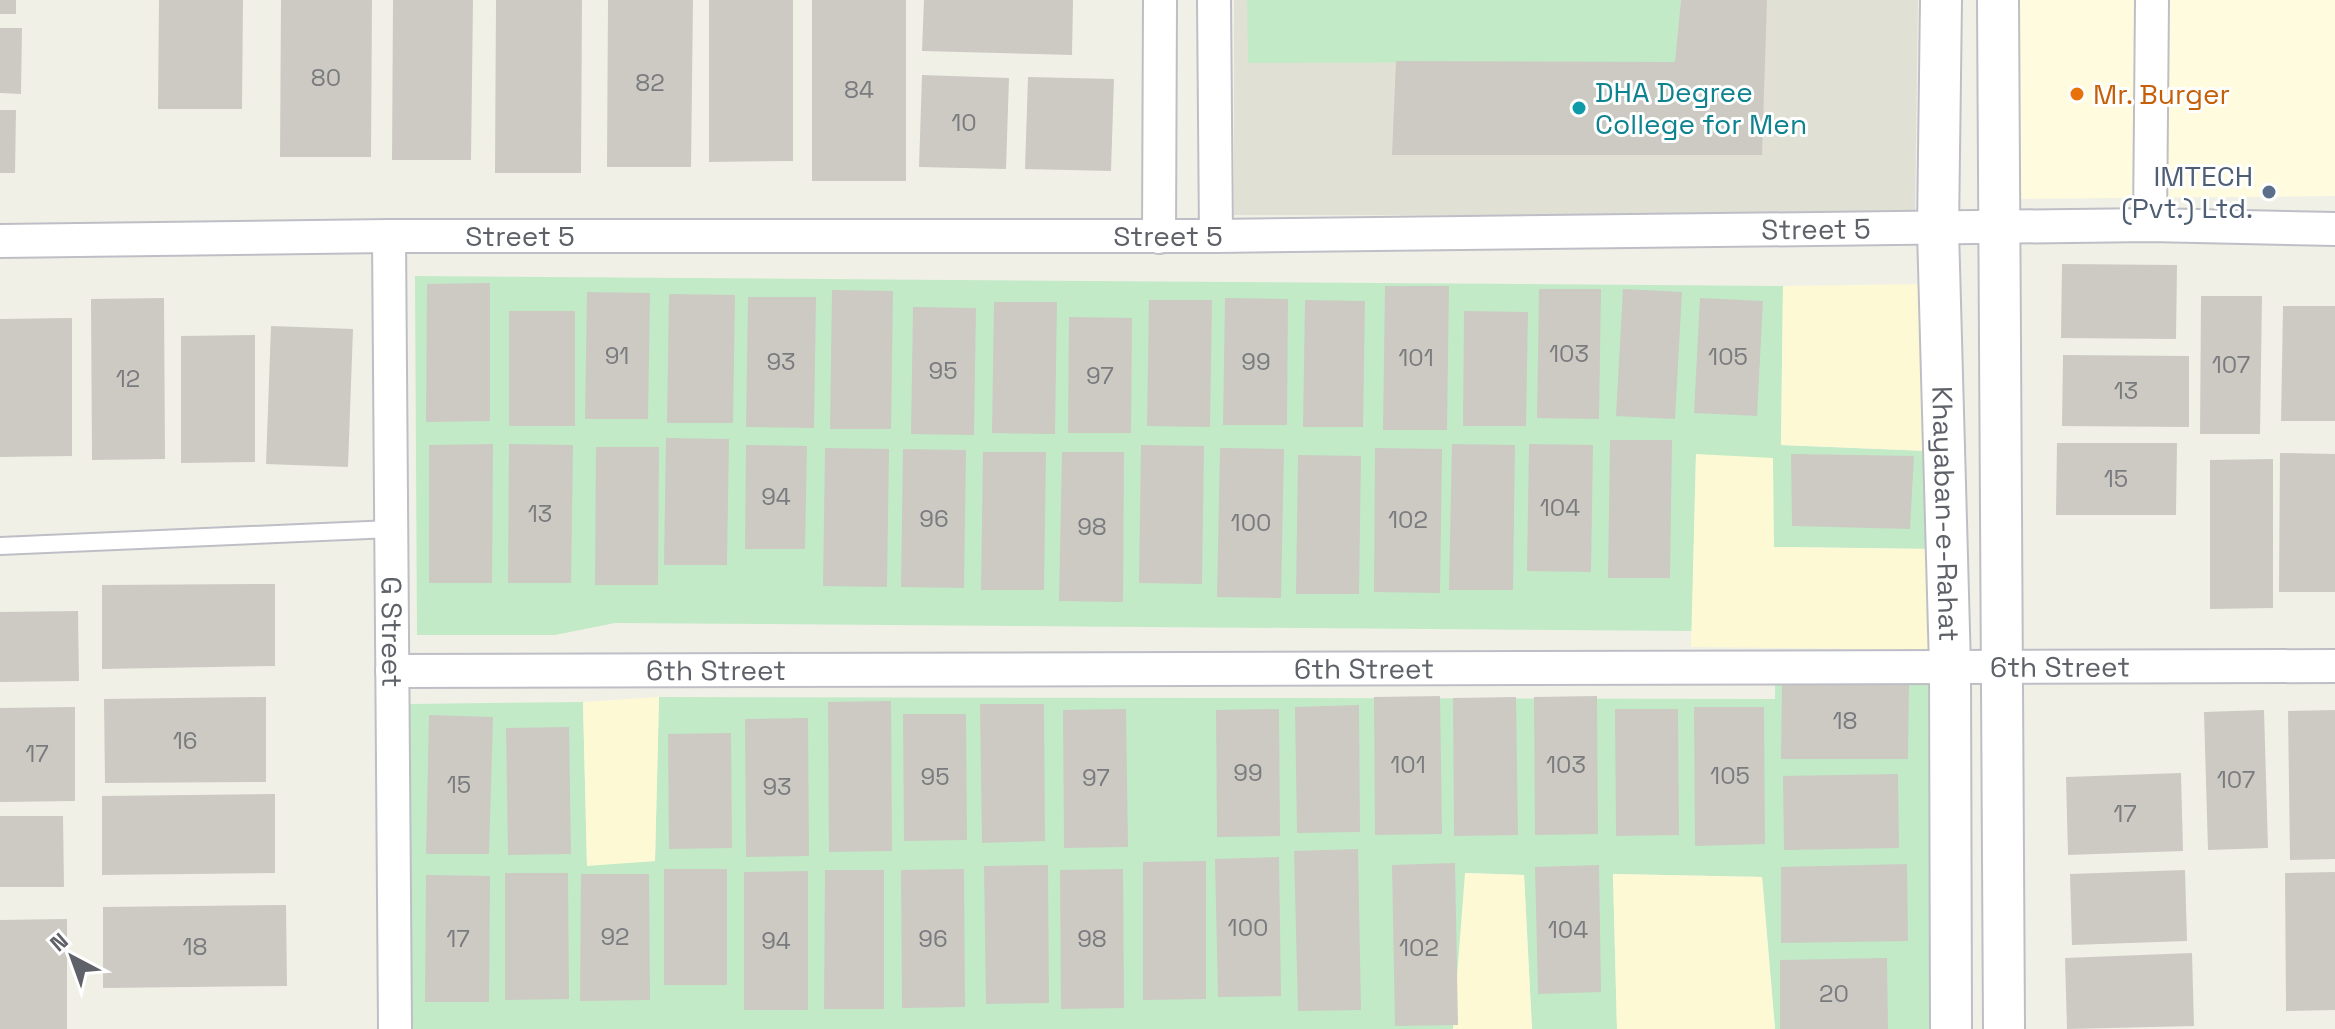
<svg xmlns="http://www.w3.org/2000/svg" width="2335" height="1029" font-family="'Space Grotesk',sans-serif">
<rect width="100%" height="100%" fill="#f1f0e7"/>
<path fill="#fffbde" d="M2012 0H2335V196L2002 199Z"/>
<path fill="#e1e0d5" d="M1234 0H1918L1915 216 1234 215Z"/>
<g fill="#c2eac7">
<path d="M1247 0H1681L1675 62 1248 63Z"/>
<path d="M415 276 1783 286 1781 445 1928 451 1934 549 1773 547 1696 454 1692 631 615 623 555 635H417Z"/>
<path d="M1775 675 1937 681 1939 1029H1775L1762 877 1613 874 1617 1029H1532L1524 875 1466 873 1453 1029H408L407 704 583 702 587 865 655 861 659 697 1775 699Z"/>
</g>
<g fill="#fdf9d5">
<path d="M1929 284 1928 451 1781 445 1783 286Z"/>
<path d="M1696 454 1773 458 1774 547 1934 549 1936 650 1691 647Z"/>
<path d="M659 697 655 861 587 866 583 702Z"/>
<path d="M1465 873 1524 875 1532 1029H1453Z"/>
<path d="M1613 874 1762 877 1775 1029H1617Z"/>
</g>
<g fill="#cccac3">
<rect x="0" y="0" width="16" height="14"/>
<path d="M159 0H243L242 109H158Z"/>
<path d="M281 0H372L371 157H280Z"/>
<path d="M393 0H473L471 160H392Z"/>
<path d="M496 0H582L581 173H495Z"/>
<path d="M608 0H693L691 167H607Z"/>
<path d="M709 0H793V161L709 162Z"/>
<rect x="812" y="0" width="94" height="181"/>
<path d="M924 0H1073L1072 55 922 51Z"/>
<path d="M1681 0H1767L1762 155H1392L1396 61 1675 62Z"/>
<path d="M0 28H22L21 94 0 93Z"/>
<path d="M922 75 1009 78 1006 169 919 167Z"/>
<path d="M1028 77 1114 79 1111 171 1025 169Z"/>
<path d="M0 110H16L15 173H0Z"/>
<path d="M2062 264 2177 265 2176 339 2061 338Z"/>
<path d="M490 283V421L426 422 427 284Z"/>
<path d="M1385 286H1449L1447 430H1383Z"/>
<path d="M1539 289H1601L1599 419 1537 418Z"/>
<path d="M1623 289 1682 292 1675 419 1616 416Z"/>
<path d="M832 290 893 291 891 429H830Z"/>
<path d="M587 292 650 293 648 419H585Z"/>
<path d="M669 294 735 295 733 423H667Z"/>
<path d="M2201 296H2262L2260 434H2200Z"/>
<path d="M748 297H816L814 428 746 427Z"/>
<path d="M164 298 165 459 92 460 91 299Z"/>
<path d="M1225 298 1288 299 1287 425H1223Z"/>
<path d="M1700 298 1763 301 1757 416 1694 413Z"/>
<path d="M1149 300H1212L1210 427 1147 426Z"/>
<path d="M1305 300 1365 301 1363 427H1303Z"/>
<path d="M994 302H1057L1055 434 992 433Z"/>
<path d="M2283 306H2335V421H2281Z"/>
<path d="M913 307 976 308 974 435 911 434Z"/>
<rect x="509" y="311" width="66" height="115"/>
<path d="M1464 311 1528 312 1526 426H1463Z"/>
<path d="M1069 317 1132 318 1131 433H1068Z"/>
<path d="M72 318V456L0 457V319Z"/>
<path d="M271 326 353 329 348 467 266 464Z"/>
<path d="M255 335V462L181 463V336Z"/>
<path d="M2063 355 2189 356V427L2062 426Z"/>
<path d="M666 438 729 439 727 565H664Z"/>
<path d="M1610 440H1672L1670 578H1608Z"/>
<path d="M2057 443H2177L2176 515H2056Z"/>
<path d="M493 444 492 583H429V445Z"/>
<path d="M509 444 573 445 571 583H508Z"/>
<path d="M1452 444 1515 445 1513 590H1449Z"/>
<path d="M1529 444 1593 445 1591 572 1527 571Z"/>
<path d="M746 445 807 446 805 549H745Z"/>
<path d="M1141 445 1204 446 1202 584 1139 583Z"/>
<path d="M596 447H659L658 585H595Z"/>
<path d="M825 448 889 449 887 587 823 586Z"/>
<path d="M1220 448 1284 449 1281 598 1217 597Z"/>
<path d="M1375 448 1442 449 1440 593 1374 592Z"/>
<path d="M903 449 966 450 964 588 901 587Z"/>
<path d="M983 452H1046L1044 590H981Z"/>
<path d="M1062 452H1124L1123 602 1059 601Z"/>
<path d="M2280 453 2335 454V592H2279Z"/>
<path d="M1791 454 1914 456 1910 529 1792 526Z"/>
<path d="M1298 455 1361 456 1359 594H1296Z"/>
<path d="M2273 459V608L2210 609V460Z"/>
<path d="M275 584V666L102 669V585Z"/>
<path d="M78 611 79 681 0 682V612Z"/>
<path d="M1782 683 1909 684 1908 759H1781Z"/>
<path d="M1440 696 1442 834 1375 835 1374 697Z"/>
<path d="M1597 696 1598 834 1535 835 1534 697Z"/>
<path d="M266 697V782L105 783 104 699Z"/>
<path d="M1516 697 1518 835 1454 836 1453 698Z"/>
<path d="M891 701 892 851 829 852 828 702Z"/>
<path d="M980 704H1044L1045 841 982 843Z"/>
<path d="M1359 705 1360 832 1297 833 1295 707Z"/>
<path d="M75 707V801L0 802V708Z"/>
<path d="M1694 707H1764L1765 844 1695 846Z"/>
<path d="M1126 709 1128 847 1064 848 1063 710Z"/>
<path d="M1279 709 1280 836 1217 837 1216 710Z"/>
<path d="M1615 709H1678L1679 835 1616 836Z"/>
<path d="M2264 710 2268 848 2208 850 2204 712Z"/>
<path d="M2335 710V859L2290 860 2288 711Z"/>
<path d="M903 714H966L967 840 904 841Z"/>
<path d="M429 715 493 717 489 854H426Z"/>
<path d="M808 718 809 856 746 857 745 719Z"/>
<path d="M569 727 571 854 508 855 506 728Z"/>
<path d="M731 733 732 848 669 849 668 734Z"/>
<path d="M2181 773 2183 851 2068 855 2066 777Z"/>
<path d="M1898 774 1899 848 1784 850 1783 776Z"/>
<path d="M275 794V873L102 875V796Z"/>
<path d="M0 816H63L64 887H0Z"/>
<path d="M1358 849 1361 1010 1298 1011 1294 851Z"/>
<path d="M1279 857 1281 996 1218 997 1215 859Z"/>
<path d="M1206 861V999L1143 1000V862Z"/>
<path d="M1455 863 1458 1025 1395 1026 1392 865Z"/>
<path d="M1907 864 1908 941 1781 943V867Z"/>
<path d="M1048 865 1049 1003 986 1004 984 866Z"/>
<path d="M1599 865 1601 992 1538 994 1535 867Z"/>
<rect x="664" y="869" width="63" height="116"/>
<path d="M964 869 965 1007 902 1008 901 870Z"/>
<path d="M1123 869 1124 1008 1061 1009 1060 870Z"/>
<path d="M825 870H884V1009H824Z"/>
<path d="M2185 870 2187 941 2072 945 2070 874Z"/>
<path d="M808 871V1010H744V872Z"/>
<path d="M2335 872V1010L2286 1011 2285 873Z"/>
<path d="M505 873H568L569 999 505 1000Z"/>
<path d="M581 874H649L650 1000 580 1001Z"/>
<path d="M426 875 490 876 489 1002H425Z"/>
<path d="M286 905 287 986 103 988V907Z"/>
<path d="M67 919V1029H0V920Z"/>
<path d="M2192 953 2194 1026 2067 1029 2065 958Z"/>
<path d="M1887 958 1888 1029H1780V960Z"/>
</g>
<g fill="none" stroke-linecap="round" stroke-linejoin="round">
<defs>
<path id="service" d="M0 546 391 529"/>
<g id="minor">
<path d="M1214 0 1216 236"/>
<path d="M2150 225 2152 0"/>
<path id="s1" d="M389 236 395 1029"/>
<path d="M1159 237 1160 0"/>
<path id="s2" d="M0 241 389 236H1216L2150 225 2335 229"/>
<path id="s3" d="M392 671 2335 666"/>
</g>
<g id="tertiary">
<path id="s4" d="M1941 0 1938 230 1950 667 1951 1029"/>
<path d="M1998 0 2004 1029"/>
</g>
</defs>
<use href="#service" stroke="#bebfc6" stroke-width="20"/>
<use href="#minor" stroke="#bebfc6" stroke-width="36"/>
<use href="#tertiary" stroke="#bebfc6" stroke-width="44"/>
<use href="#service" stroke="#fff" stroke-width="16"/>
<use href="#minor" stroke="#fff" stroke-width="32"/>
<use href="#tertiary" stroke="#fff" stroke-width="40"/>
</g>
<circle fill="#e8710a" stroke="#fff" stroke-width="3" cx="2077" cy="94" r="8"/>
<circle fill="#0f9aa8" stroke="#fff" stroke-width="3" cx="1579" cy="108" r="8"/>
<circle fill="#5c6f8a" stroke="#fff" stroke-width="3" cx="2269" cy="192" r="8"/>
<g text-anchor="middle" stroke-width="6" stroke-linejoin="round" paint-order="stroke">
<g font-size="24" fill="#7a7b7f">
<text x="326" y="86">80</text>
<text x="650" y="91">82</text>
<text x="859" y="98">84</text>
<text x="964" y="131">10</text>
<text x="1569" y="362">103</text>
<text x="617" y="364">91</text>
<text x="1728" y="365">105</text>
<text x="1416" y="366">101</text>
<text x="781" y="370">93</text>
<text x="1256" y="370">99</text>
<text x="2231" y="373">107</text>
<text x="943" y="379">95</text>
<text x="1100" y="384">97</text>
<text x="128" y="387">12</text>
<text x="2126" y="399">13</text>
<text x="2116" y="487">15</text>
<text x="776" y="505">94</text>
<text x="1560" y="516">104</text>
<text x="540" y="522">13</text>
<text x="934" y="527">96</text>
<text x="1408" y="528">102</text>
<text x="1251" y="531">100</text>
<text x="1092" y="535">98</text>
<text x="1845" y="729">18</text>
<text x="185" y="749">16</text>
<text x="37" y="762">17</text>
<text x="1408" y="773">101</text>
<text x="1566" y="773">103</text>
<text x="1248" y="781">99</text>
<text x="1730" y="784">105</text>
<text x="935" y="785">95</text>
<text x="1096" y="786">97</text>
<text x="2236" y="788">107</text>
<text x="459" y="793">15</text>
<text x="777" y="795">93</text>
<text x="2125" y="822">17</text>
<text x="1248" y="936">100</text>
<text x="1568" y="938">104</text>
<text x="615" y="945">92</text>
<text x="458" y="947">17</text>
<text x="933" y="947">96</text>
<text x="1092" y="947">98</text>
<text x="776" y="949">94</text>
<text x="195" y="955">18</text>
<text x="1419" y="956">102</text>
<text x="1834" y="1002">20</text>
</g>
<g font-size="28" fill="#0d838f" stroke="#fff" text-anchor="start">
<text x="1595" y="102">DHA Degree<tspan x="1595" dy="32">College for Men</tspan></text>
</g>
<g font-size="28" fill="#c56008" stroke="#fff" text-anchor="start">
<text x="2093" y="104">Mr. Burger</text>
</g>
<g font-size="28" fill="#4e5e75" stroke="#fff" text-anchor="end">
<text x="2253" y="186">IMTECH<tspan x="2253" dy="32">(Pvt.) Ltd.</tspan></text>
</g>
<g font-size="28" fill="#5e6168" stroke="#fff">
<text dy="10" stroke="none"><textPath href="#s2" startOffset="1816">Street 5</textPath></text>
<text dy="10" stroke="none"><textPath href="#s2" startOffset="520">Street 5</textPath></text>
<text dy="10" stroke="none"><textPath href="#s2" startOffset="1168">Street 5</textPath></text>
<text dy="10" stroke="none"><textPath href="#s4" startOffset="514">Khayaban-e-Rahat</textPath></text>
<text dy="10" stroke="none"><textPath href="#s1" startOffset="396">G Street</textPath></text>
<text dy="10" stroke="none"><textPath href="#s3" startOffset="1668">6th Street</textPath></text>
<text dy="10" stroke="none"><textPath href="#s3" startOffset="972">6th Street</textPath></text>
<text dy="10" stroke="none"><textPath href="#s3" startOffset="324">6th Street</textPath></text>
</g>
</g>
<g transform="translate(72 957) rotate(319)" stroke="#ffffff" stroke-width="6" paint-order="stroke">
<path d="M0-6L14 30L0 20L-14 30Z" fill="#5e6168"/>
<text y="-12" font-size="22" font-weight="bold" text-anchor="middle" fill="#5e6168">N</text>
</g>
</svg>
